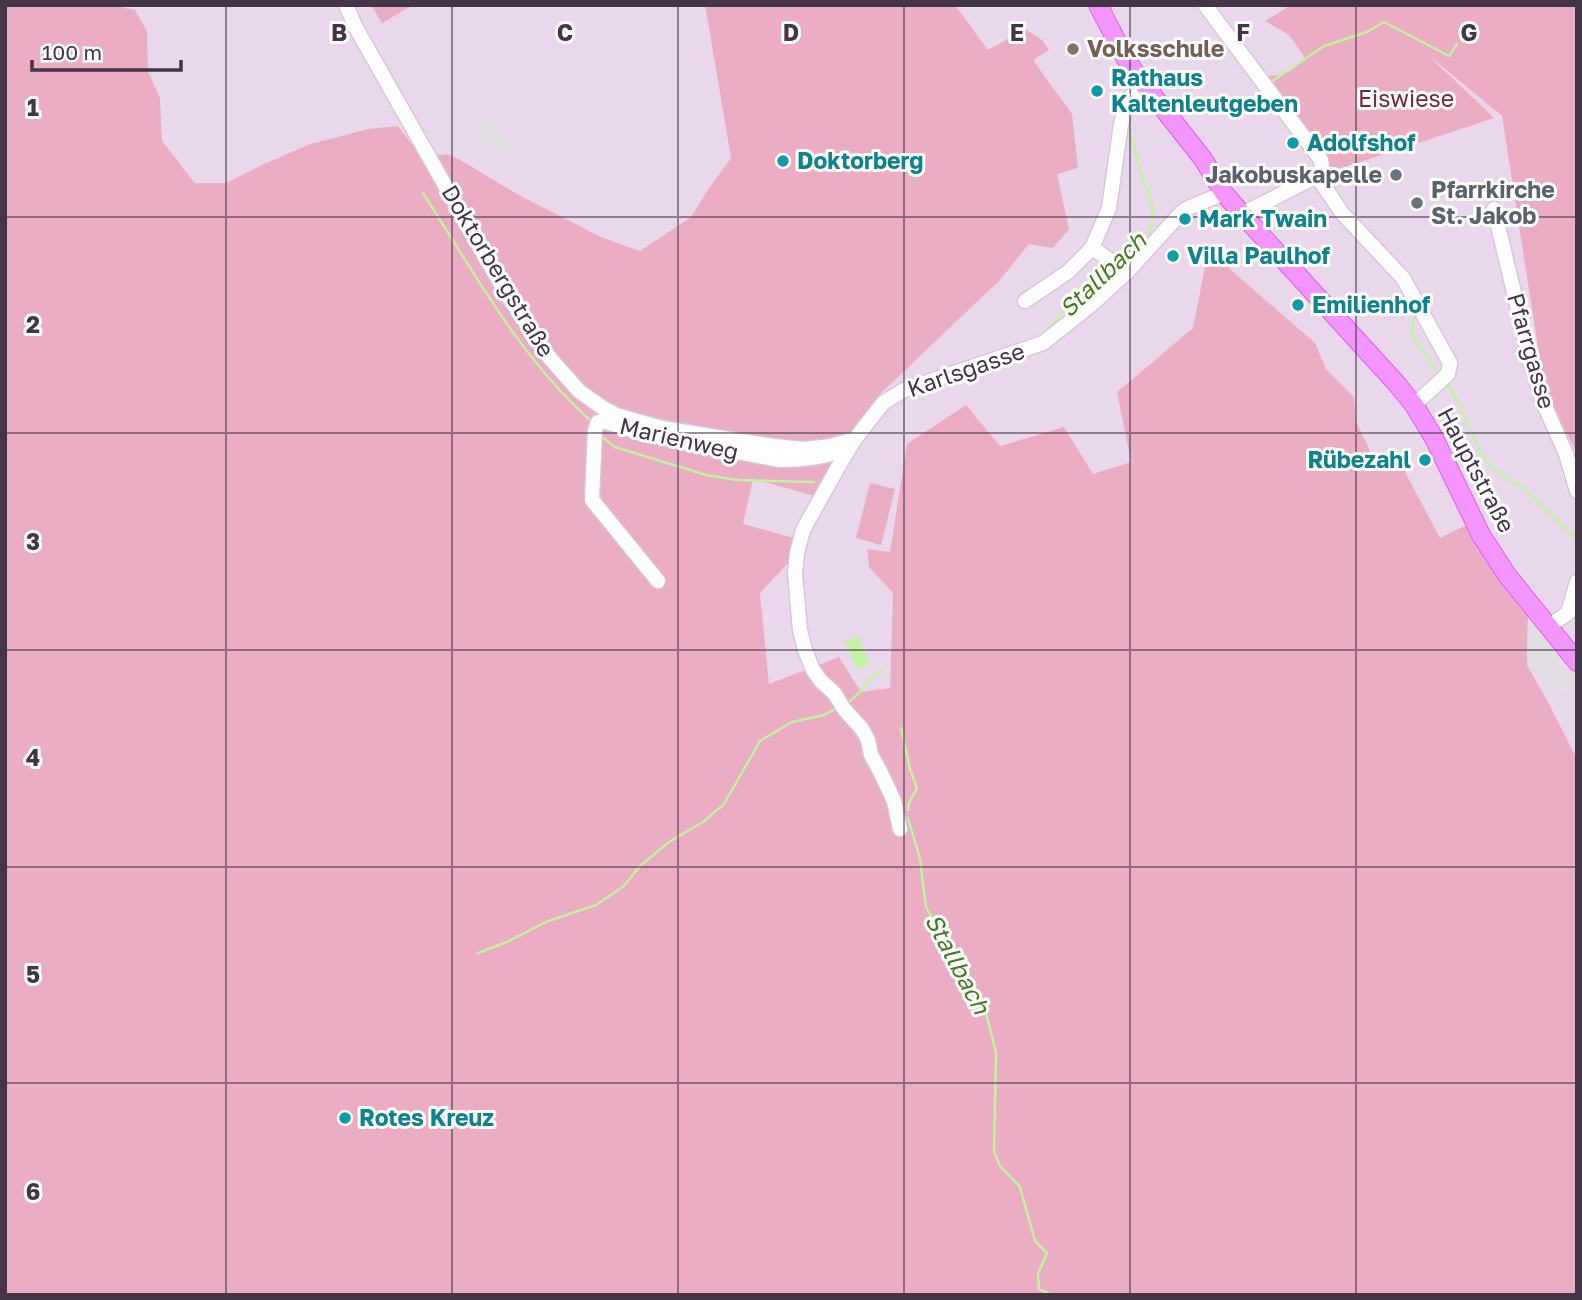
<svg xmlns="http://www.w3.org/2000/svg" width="1582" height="1300" font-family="'Golos Text',sans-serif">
<rect width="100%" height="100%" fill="#f2e6f4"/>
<g fill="#e9d8ec">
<path d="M111 5H705L731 158 707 191 691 217 640 251 601 237 517 194 462 161 447 154 422 157 398 126 368 129 310 144 264 164 226 183H195L162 141 160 98 148 71 147 31Z"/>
<path d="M955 5H1291L1265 21 1289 35 1306 59 1412 41 1502 116 1545 393 1577 453V759L1548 702 1527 665 1467 524 1440 539 1396 455 1371 453 1356 422 1354 397 1326 369 1315 343 1207 251 1193 328 1117 392 1131 462 1093 475 1064 427 1000 446 907 444 890 553 867 549 869 567 893 593 890 688 861 692 838 657 769 685 760 593 790 561 743 524 753 479 816 496 878 396 1000 280 1030 243 1057 173 1072 114 1033 60 1049 50H988Z"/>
</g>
<g fill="#eaadc3">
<path d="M5 5H111L135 10 147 31 148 71 160 98 162 141 195 183H226L264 164 310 144 368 129 398 126 422 157 447 154 462 161 517 194 601 237 640 251 691 217 707 191 731 158 705 5H955L988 50 1025 29 1042 40 1049 50 1033 60 1072 114 1078 168 1057 174 1069 229 1053 248 1029 244 1000 280 878 396 815 496 753 479 743 524 794 538 790 561 760 593 769 684 839 657 861 692 890 688 893 593 869 567 867 549 890 552 907 444 966 405 1000 446 1064 427 1093 474 1131 462 1117 392 1193 328 1208 250 1315 343 1326 369 1354 397 1356 422 1371 453 1396 455 1440 538 1468 524 1528 613 1527 665 1548 702 1577 759V1295H5Z"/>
<path d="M371 5H413L382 23Z"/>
<path d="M1291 5H1577V453L1545 393 1502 116 1427 54 1494 118 1342 168H1330L1261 75C1284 78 1287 72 1306 59L1289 35 1265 21Z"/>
<path d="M870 483 895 489 881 545 856 538Z"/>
</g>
<g fill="#e3dee4">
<path d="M1143 60 1183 112 1176 117 1136 65Z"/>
<path d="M493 117 513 149 501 155 479 141 472 128Z"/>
<path d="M1276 200 1297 222 1278 239 1254 212Z"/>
<path d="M1528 613 1552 642 1577 676V685L1551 696 1527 657Z"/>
</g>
<path fill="#c2f3a0" d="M858 636 870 664 857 669 845 641Z"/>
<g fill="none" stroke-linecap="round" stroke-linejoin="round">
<g stroke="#c2f3a0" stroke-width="2.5">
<path d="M1271 82 1324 46 1367 32 1384 22 1449 56 1457 44"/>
<path d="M423 193C474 272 520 358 591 421"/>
<path d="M1348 231 1366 249"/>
<path d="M1117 257 1144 241 1149 235 1152 224 1153 213 1149 194 1143 179 1128 126 1129 123"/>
<path d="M1414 311 1412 331 1413 337 1441 376"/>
<path d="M1042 335 1107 266"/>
<path d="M1447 384 1455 396 1481 453 1495 470 1528 492 1577 539"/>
<path d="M601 436 615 447 706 475 738 480 814 482"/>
<path d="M848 702C863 694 866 677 883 671"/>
<path d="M901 728 910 769 917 788 909 803 908 810"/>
<path d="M908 818 920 859 926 907 987 1017 996 1053 994 1152 1000 1166 1020 1187 1035 1241 1047 1253 1038 1274 1039 1289 1052 1295"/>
<path d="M478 953 507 942 546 922 596 905 624 886 639 867 669 842 703 822 724 804 760 741 792 722 824 715 839 707"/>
</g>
<defs>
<g id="minor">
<path d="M346 5 356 28 506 293 549 357 579 391 603 408 616 415 662 428 773 446 803 449 831 446 855 439"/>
<path d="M1205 5 1321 160 1322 167 1317 176"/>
<path d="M1317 176 1342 213 1403 278 1450 363 1448 374 1414 405"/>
<path d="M1494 209 1531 364 1543 402 1566 454 1577 491"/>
<path d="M1242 214 1317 176"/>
<path d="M1092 248 1127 272"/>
<path d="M1025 301 1068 272 1092 248 1109 208 1121 124 1127 103 1132 95 1145 86"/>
<path d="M658 581 592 500 595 430 598 422 603 421 644 434 779 460C798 460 818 459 836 452"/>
<path d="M1549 626 1568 613 1577 582"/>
<path d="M900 829 894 801 880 771 871 755 868 740 862 729 844 709 835 694 821 681 813 670 805 650 800 630 795 573 797 553 803 530 842 460 855 439 883 403 904 390 1043 343 1091 305 1127 272 1181 213 1186 209 1224 193"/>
</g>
<path id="major" d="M1098 5 1125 57 1136 74 1203 159 1224 193 1242 214 1396 383 1414 405 1434 438 1481 535 1507 575 1577 662"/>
</defs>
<use href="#minor" stroke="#dac5dd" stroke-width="17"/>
<use href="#major" stroke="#d860e8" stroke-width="20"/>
<use href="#minor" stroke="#fff" stroke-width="14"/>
<use href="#major" stroke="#f494ff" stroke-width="18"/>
</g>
<path fill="none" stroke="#433547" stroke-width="2" stroke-opacity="0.55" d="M226 5V1295M452 5V1295M678 5V1295M904 5V1295M1130 5V1295M1356 5V1295M5 217H1577M5 433H1577M5 650H1577M5 867H1577M5 1083H1577"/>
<circle fill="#8d6e63" stroke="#fff" stroke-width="2.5" cx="1073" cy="49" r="7"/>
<g fill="#0f9aa8" stroke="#fff" stroke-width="2.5">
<circle cx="1097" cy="91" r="7"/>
<circle cx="1293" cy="143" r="7"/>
<circle cx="783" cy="161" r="7"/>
<circle cx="1185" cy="219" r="7"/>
<circle cx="1173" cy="256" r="7"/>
<circle cx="1298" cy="305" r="7"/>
<circle cx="1425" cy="460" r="7"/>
<circle cx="345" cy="1118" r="7"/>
</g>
<g fill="#6b7280" stroke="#fff" stroke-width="2.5">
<circle cx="1396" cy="175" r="7"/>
<circle cx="1417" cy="203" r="7"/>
</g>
<g text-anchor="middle" stroke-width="6" stroke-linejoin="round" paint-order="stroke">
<g font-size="23" font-weight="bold" fill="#785e54" stroke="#fff" text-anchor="start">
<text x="1087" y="57">Volksschule</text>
</g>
<g font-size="23" font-weight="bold" fill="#0d838f" stroke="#fff" text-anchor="start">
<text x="1111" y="86">Rathaus<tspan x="1111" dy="26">Kaltenleutgeben</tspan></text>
<text x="1307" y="151">Adolfshof</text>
<text x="797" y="169">Doktorberg</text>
<text x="1199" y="227">Mark Twain</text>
<text x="1187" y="264">Villa Paulhof</text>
<text x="1312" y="313">Emilienhof</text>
<text x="1411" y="468" text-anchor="end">Rübezahl</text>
<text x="359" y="1126">Rotes Kreuz</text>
</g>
<g font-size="23" fill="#7b2637" stroke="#fff">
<text x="1406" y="107">Eiswiese</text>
</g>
<g font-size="23" font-weight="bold" fill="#5b616d" stroke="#fff" text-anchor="end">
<text x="1382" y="183">Jakobuskapelle</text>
<text x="1431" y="198" text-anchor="start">Pfarrkirche<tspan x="1431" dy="26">St. Jakob</tspan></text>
</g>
<g font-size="23" fill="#433547" stroke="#fff">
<text transform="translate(498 271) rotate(59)" y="8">Doktorbergstraße</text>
<text transform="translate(1531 351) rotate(74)" y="8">Pfarrgasse</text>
<text transform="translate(966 370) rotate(-19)" y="8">Karlsgasse</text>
<text transform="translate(679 439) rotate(13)" y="8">Marienweg</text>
<text transform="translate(1476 470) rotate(62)" y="8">Hauptstraße</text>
</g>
<g font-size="24" font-style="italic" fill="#467d21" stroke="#fff">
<text transform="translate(1103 275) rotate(-44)" y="8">Stallbach</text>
<text transform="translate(957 964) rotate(62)" y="8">Stallbach</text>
</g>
</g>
<g font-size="23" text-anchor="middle" font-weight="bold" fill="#433547" stroke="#fff" stroke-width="6" stroke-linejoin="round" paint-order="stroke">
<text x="339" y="41">B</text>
<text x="565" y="41">C</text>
<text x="791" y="41">D</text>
<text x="1017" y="41">E</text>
<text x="1243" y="41">F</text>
<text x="1469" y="41">G</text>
<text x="33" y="116">1</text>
<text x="33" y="333">2</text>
<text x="33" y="550">3</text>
<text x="33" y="766">4</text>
<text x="33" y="983">5</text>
<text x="33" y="1200">6</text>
</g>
<rect width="1582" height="1300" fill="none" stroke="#433547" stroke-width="14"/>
<path d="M32 60v10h149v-10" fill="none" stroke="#433547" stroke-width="3.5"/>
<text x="42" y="60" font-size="21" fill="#433547" stroke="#ffffff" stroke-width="5" paint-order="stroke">100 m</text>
</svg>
